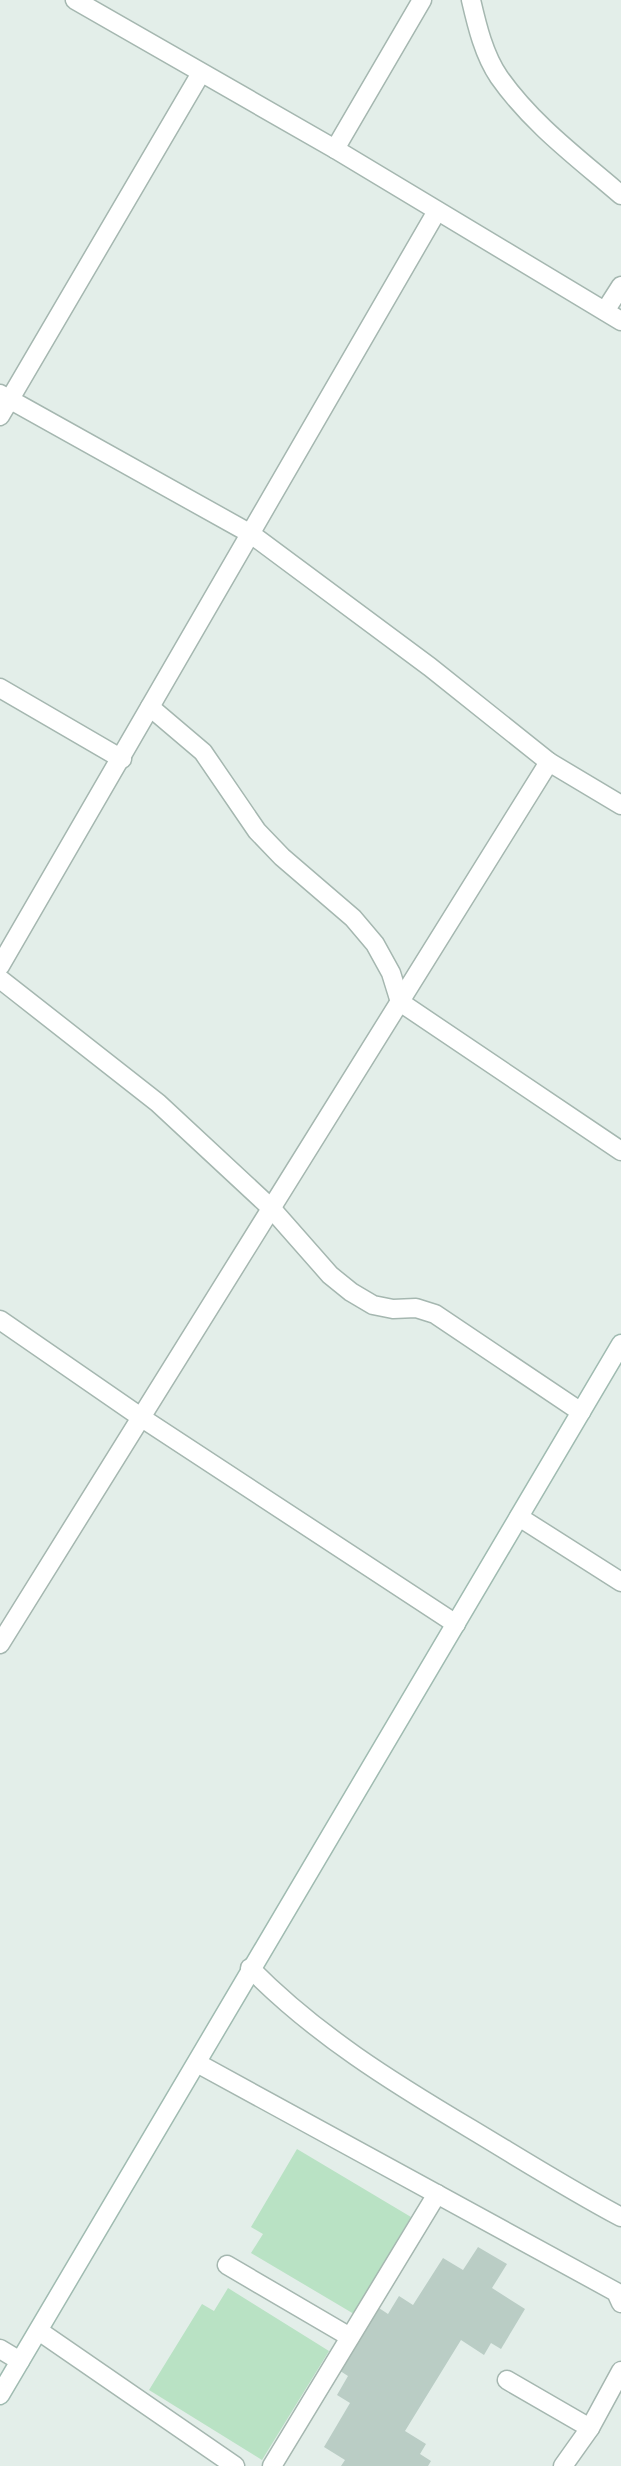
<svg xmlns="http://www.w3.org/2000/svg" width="621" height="2466" font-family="'Sofia Sans Condensed',sans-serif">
<rect width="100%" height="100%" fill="#e3eee9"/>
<g fill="#b9e2c4">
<path d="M297 2149 411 2217 354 2314 251 2253 263 2234 251 2227Z"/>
<path d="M228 2288 329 2351 262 2460 149 2390 202 2304 214 2311Z"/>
</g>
<path fill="#bacdc5" d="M478 2247 507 2264 492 2288 525 2309 501 2349 491 2343 484 2355 461 2340 405 2431 426 2444 420 2454 431 2461 428 2466H341L345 2460 324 2447 350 2403 337 2395 348 2376 334 2367 373 2304 388 2314 399 2296 413 2305 443 2258 463 2270Z"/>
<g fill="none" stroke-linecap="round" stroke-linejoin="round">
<defs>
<g id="service">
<path d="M197 2063 616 2292 621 2303"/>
<path d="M227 2265 350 2337"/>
<path d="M39 2331 235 2466"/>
<path d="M507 2380 590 2428"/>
<path d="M272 2466 437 2194"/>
<path d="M563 2466 590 2428 621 2371"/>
</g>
<g id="minor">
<path d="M471 0C477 26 484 55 499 77 532 124 578 158 621 195"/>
<path d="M335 149 422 0"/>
<path d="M605 311 621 286"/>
<path d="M0 394 251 534 430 667 549 762 621 805"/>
<path d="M0 416 201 73"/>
<path d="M0 688 122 759"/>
<path d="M150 707 203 752 257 831 282 857 353 918 375 944 391 973 400 1002 621 1151"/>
<path d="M0 966 437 211"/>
<path d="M0 979 158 1103 271 1208 330 1275 351 1292 373 1305 393 1309 416 1308 435 1314 581 1412"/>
<path d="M0 1320 142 1418 456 1624"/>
<path d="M519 1517 621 1582"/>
<path d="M0 1644 549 762"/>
<path d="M250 1968C316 2035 392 2082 471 2129 521 2159 570 2190 621 2217"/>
<path d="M0 2349 20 2361"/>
</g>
<path id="tertiary" d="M75 0 335 149 621 321"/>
<path id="secondary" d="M0 2395 621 1344"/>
</defs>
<use href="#service" stroke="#a5b7b0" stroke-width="21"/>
<use href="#minor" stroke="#a5b7b0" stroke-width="21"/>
<use href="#tertiary" stroke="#a5b7b0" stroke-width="21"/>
<use href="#secondary" stroke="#a0bbb1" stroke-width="21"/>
<use href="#service" stroke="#fff" stroke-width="18"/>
<use href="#minor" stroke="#fff" stroke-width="18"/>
<use href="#tertiary" stroke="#fff" stroke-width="18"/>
<use href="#secondary" stroke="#fff" stroke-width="18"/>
</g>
</svg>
